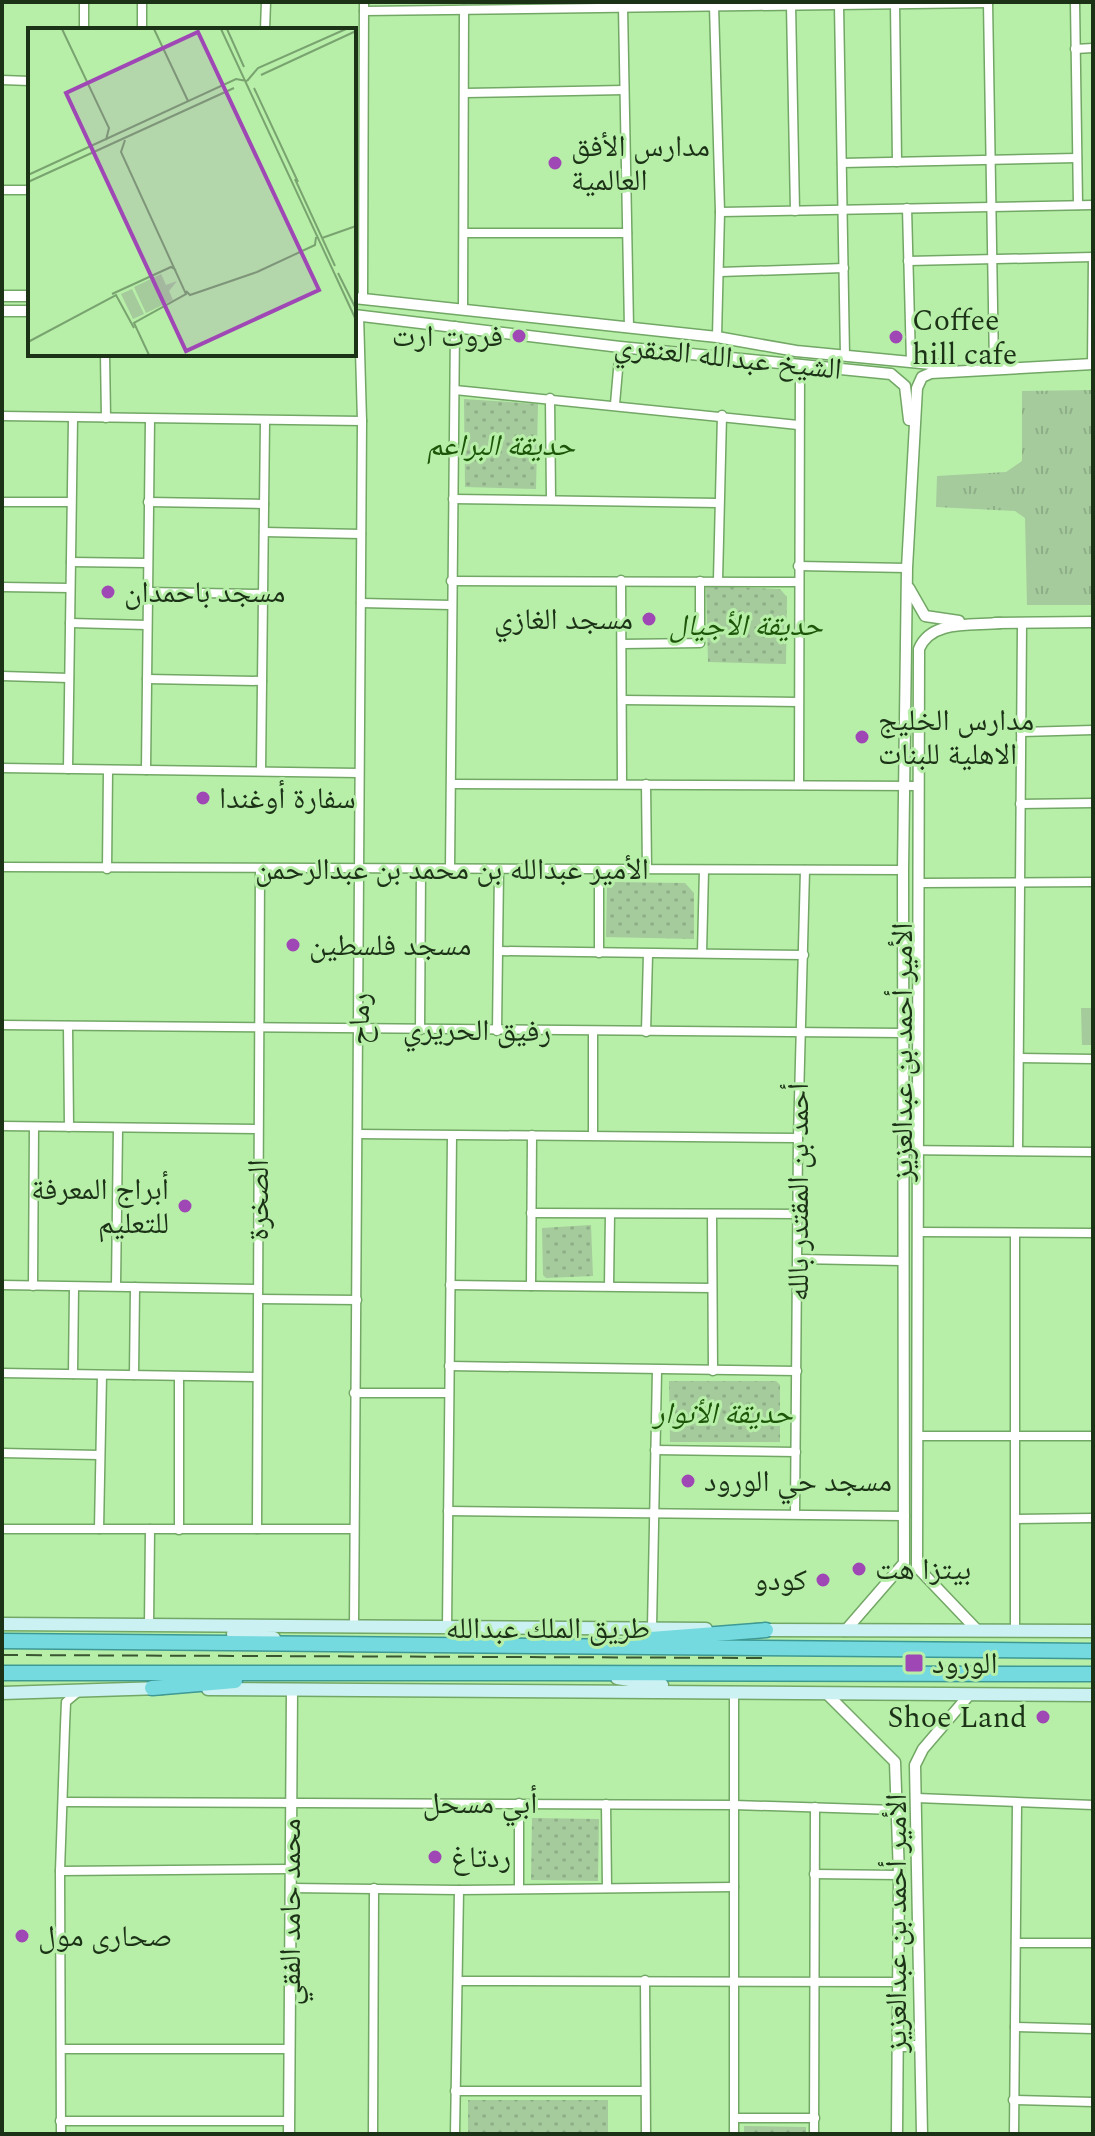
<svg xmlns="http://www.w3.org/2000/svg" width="1095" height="2136" font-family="Spectral,'Noto Naskh Arabic',serif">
<defs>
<pattern id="grass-tufts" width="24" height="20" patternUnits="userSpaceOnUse" patternTransform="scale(2)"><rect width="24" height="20" fill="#a5ca9c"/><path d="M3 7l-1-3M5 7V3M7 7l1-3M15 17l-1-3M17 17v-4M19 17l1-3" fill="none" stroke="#8dae86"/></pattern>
<pattern id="garden-dots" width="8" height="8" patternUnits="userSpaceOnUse" patternTransform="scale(2)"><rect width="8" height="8" fill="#a5ca9c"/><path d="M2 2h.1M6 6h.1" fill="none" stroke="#8dae86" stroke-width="1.8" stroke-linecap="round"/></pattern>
</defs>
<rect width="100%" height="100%" fill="#b7efa9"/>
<path fill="url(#grass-tufts)" d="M1093 390V605H1027L1025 518 1015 511 936 507 937 476 1006 472 1022 461V391Z"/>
<g fill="url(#garden-dots)">
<path d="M464 399 538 404 536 489 465 487Z"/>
<path d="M706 586 780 589 787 597 786 664 708 662Z"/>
<path d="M611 882 685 883 694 893V939L606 937 607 886Z"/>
<path d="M591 1225 593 1276 546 1278 543 1275 542 1228Z"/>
<path d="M669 1381H776L780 1385V1442H670Z"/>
<path d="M532 1818 599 1819 598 1881 531 1880Z"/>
<rect x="468" y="2100" width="140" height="34"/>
<path d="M744 2126 806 2127V2134H744Z"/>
</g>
<path fill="#a5ca9c" d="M1081 1008H1093V1045H1082Z"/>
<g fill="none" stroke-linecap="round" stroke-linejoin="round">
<defs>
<g id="minor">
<path d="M142 2V30"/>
<path d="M988 2 994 367"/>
<path d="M1075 2 1078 205"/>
<path d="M895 4 897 162"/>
<path d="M791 5 795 211"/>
<path d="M839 5 845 356"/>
<path d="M714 6 720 212 717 337"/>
<path d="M623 7 629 328"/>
<path d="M364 11 988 3"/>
<path d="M84 30V2"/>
<path d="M265 30 266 2"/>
<path d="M1075 49 1093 48"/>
<path d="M2 80 30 81"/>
<path d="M465 93 624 90"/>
<path d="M842 163 1077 158"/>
<path d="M2 190H30"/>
<path d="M907 208 911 362"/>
<path d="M720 212 1093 205"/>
<path d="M465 233H627"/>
<path d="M908 261 1093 257"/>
<path d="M720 272 844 268"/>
<path d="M363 298 364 2"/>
<path d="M463 309 464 10"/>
<path d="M105 354 106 418"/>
<path d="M1092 364 1093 257"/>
<path d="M455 390 798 425"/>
<path d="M550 398 551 500"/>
<path d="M615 404 620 347"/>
<path d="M2 416 362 421"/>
<path d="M453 499 718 503"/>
<path d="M2 502H71"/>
<path d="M148 502 264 504"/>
<path d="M264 532 361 534"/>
<path d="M71 562 147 563"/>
<path d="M798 566 907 568"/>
<path d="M621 580 622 783"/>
<path d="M718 580 722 415"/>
<path d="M451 581 798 582"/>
<path d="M2 587 70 588"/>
<path d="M147 592 263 594"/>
<path d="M361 603 451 605"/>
<path d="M70 623 147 625"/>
<path d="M622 644 700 643V581"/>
<path d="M2 676 69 678"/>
<path d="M147 679 262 681"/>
<path d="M622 700 798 702"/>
<path d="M1021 732 1093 730"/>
<path d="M2 768 359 773"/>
<path d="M68 769 73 418"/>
<path d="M146 770 150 419"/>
<path d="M261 771 265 421"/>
<path d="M452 784 919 786"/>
<path d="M646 784 647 869"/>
<path d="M799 785 800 364"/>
<path d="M1020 804 1093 803"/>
<path d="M2 867 903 870"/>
<path d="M107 869 108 771"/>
<path d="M450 870 455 326"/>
<path d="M920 883 1093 882"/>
<path d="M499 951 804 955"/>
<path d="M599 953V871"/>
<path d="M702 953 704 870"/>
<path d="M2 1025 903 1033"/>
<path d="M68 1026 69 1127"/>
<path d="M420 1030 421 869"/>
<path d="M497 1031 499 870"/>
<path d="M593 1032V1134"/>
<path d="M646 1032 648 954"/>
<path d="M1019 1058 1093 1059"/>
<path d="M2 1126 258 1129"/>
<path d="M358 1134 798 1138"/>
<path d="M902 1150 1093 1152"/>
<path d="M1018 1151 1022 624"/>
<path d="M531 1213 798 1214"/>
<path d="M712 1214 713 1371"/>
<path d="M919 1232 1093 1233"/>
<path d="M798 1259 902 1261"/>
<path d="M2 1285 257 1289"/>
<path d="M450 1285 712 1288"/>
<path d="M33 1286 34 1127"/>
<path d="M116 1286 118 1129"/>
<path d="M531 1286 532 1135"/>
<path d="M609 1286 610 1214"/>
<path d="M259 1299 357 1300"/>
<path d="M449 1366 797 1371"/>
<path d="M2 1373 256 1377"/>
<path d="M73 1374 74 1287"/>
<path d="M134 1375 135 1287"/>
<path d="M179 1377V1530"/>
<path d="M354 1393H449"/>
<path d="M918 1436H1093"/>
<path d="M655 1450 796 1452"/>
<path d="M2 1453 99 1455"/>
<path d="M448 1511 905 1516"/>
<path d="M795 1514 798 1138 805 870"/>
<path d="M1016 1519 1093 1518"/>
<path d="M2 1529H353"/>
<path d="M99 1529 102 1375"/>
<path d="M257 1529 260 870"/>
<path d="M149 1626 150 1529"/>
<path d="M354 1627 362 421 359 315"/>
<path d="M447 1628 452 1136"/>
<path d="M652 1628 657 1370"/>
<path d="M1015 1632V1233"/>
<path d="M734 1692V2134"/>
<path d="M917 1798 1093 1805"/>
<path d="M63 1802 734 1805 896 1810"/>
<path d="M519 1803V1889"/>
<path d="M606 1804 607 1888"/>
<path d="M60 1871 290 1869"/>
<path d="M814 1874 899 1875"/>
<path d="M290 1888 459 1890 734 1887"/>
<path d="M1016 1943H1093"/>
<path d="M645 1980 646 2134"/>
<path d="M459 1981 897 1982"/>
<path d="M1015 2027 1093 2029"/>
<path d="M62 2049H289"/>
<path d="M455 2091H645"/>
<path d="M1013 2100 1093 2102"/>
<path d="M735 2118H815"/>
<path d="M60 2121H289"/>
<path d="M61 2134 60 1871 65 1726 66 1702 78 1692"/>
<path d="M373 2134 374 1888"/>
<path d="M455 2134 459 1890"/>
<path d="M814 2134 815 1807"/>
<path d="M1014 2134 1017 1804"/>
</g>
<g id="tertiary">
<path d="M2 296H30"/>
<path d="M354 298 717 337 796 351 952 366"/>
<path d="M2 311H30"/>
<path d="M354 315 620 347 891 374 905 386 909 420"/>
<path d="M909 588 925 616 959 621"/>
<path d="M995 623 1093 622"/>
<path d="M845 1631 904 1563 903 870 907 568 917 388 922 377 931 373 1093 364"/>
<path d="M978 1631 917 1567 919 649C931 619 973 626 1000 623"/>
<path d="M826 1693 895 1762 899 1875 897 2134"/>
<path d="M896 2046H920"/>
<path d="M289 2134 292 1690"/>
<path d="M922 2134 915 1765 923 1749 970 1694"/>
</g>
<g id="secondary">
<path d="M2 1624 706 1629"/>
<path d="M756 1630 1093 1631"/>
<path d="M233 1634 274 1638"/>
<path d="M617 1678 662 1685"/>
<path d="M208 1689 1093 1695"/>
<path d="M2 1693 162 1688"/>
</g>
<g id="trunk">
<path d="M651 1639 766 1630"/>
<path d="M2 1641 1093 1651"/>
<path d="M2 1673C366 1672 729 1674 1093 1674"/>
<path d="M152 1688 235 1681"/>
</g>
</defs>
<use href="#minor" stroke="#72a765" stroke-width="11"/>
<use href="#tertiary" stroke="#72a765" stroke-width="13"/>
<use href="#secondary" stroke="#72a765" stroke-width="15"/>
<use href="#trunk" stroke="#3e9994" stroke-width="17"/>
<use href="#minor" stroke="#fff" stroke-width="8"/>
<use href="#tertiary" stroke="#fff" stroke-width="10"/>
<use href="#secondary" stroke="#cbf1f3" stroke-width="12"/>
<use href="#trunk" stroke="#74dadf" stroke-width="14"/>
<path stroke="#395532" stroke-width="2" stroke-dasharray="16 8" stroke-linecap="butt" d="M2 1655 765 1658"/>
</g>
<g fill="#9f47b4" stroke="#b7efa9" stroke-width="3">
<circle cx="555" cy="163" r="8"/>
<circle cx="519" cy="336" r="8"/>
<circle cx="896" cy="337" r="8"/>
<circle cx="108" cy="592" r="8"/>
<circle cx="649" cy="619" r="8"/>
<circle cx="862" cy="737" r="8"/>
<circle cx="203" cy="798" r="8"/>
<circle cx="293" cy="945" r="8"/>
<circle cx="185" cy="1206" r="8"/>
<circle cx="688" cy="1481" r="8"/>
<circle cx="859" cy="1569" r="8"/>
<circle cx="823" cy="1580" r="8"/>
<rect x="904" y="1653" width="20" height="20" rx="4"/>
<circle cx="1043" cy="1717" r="8"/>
<circle cx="435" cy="1857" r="8"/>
<circle cx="22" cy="1936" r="8"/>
</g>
<g text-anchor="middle" stroke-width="6" stroke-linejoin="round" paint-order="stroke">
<g font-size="30" fill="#1c3217" stroke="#b7efa9" text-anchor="start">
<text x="571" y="156">مدارس الأفق<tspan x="571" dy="34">العالمية</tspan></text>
<text x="912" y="330">Coffee<tspan x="912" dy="34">hill cafe</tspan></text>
<text x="503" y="346" text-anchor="end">فروت ارت</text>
<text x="124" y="602">مسجد باحمدان</text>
<text x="633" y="629" text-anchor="end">مسجد الغازي</text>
<text x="878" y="730">مدارس الخليج<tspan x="878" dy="34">الاهلية للبنات</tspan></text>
<text x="219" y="808">سفارة أوغندا</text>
<text x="309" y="955">مسجد فلسطين</text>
<text x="169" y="1199" text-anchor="end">أبراج المعرفة<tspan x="169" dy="34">للتعليم</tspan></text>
<text x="704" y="1491">مسجد حي الورود</text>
<text x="875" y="1579">بيتزا هت</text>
<text x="807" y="1590" text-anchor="end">كودو</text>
<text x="932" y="1673">الورود</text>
<text x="1027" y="1727" text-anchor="end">Shoe Land</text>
<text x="451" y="1867">ردتاغ</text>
<text x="38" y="1946">صحارى مول</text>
</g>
<g font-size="30" fill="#1c3217" stroke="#b7efa9">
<text transform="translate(728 357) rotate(6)" y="10">الشيخ عبدالله العنقري</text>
<text x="452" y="879">الأمير عبدالله بن محمد بن عبدالرحمن</text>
<text transform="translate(359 1019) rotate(-90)" y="10">رماح</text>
<text transform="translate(477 1030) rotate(1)" y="10">رفيق الحريري</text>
<text transform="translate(902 1052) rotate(-90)" y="10">الأمير أحمد بن عبدالعزيز</text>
<text transform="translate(798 1192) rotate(-90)" y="10">أحمد بن المقتدر بالله</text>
<text transform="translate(258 1200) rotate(-90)" y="10">الصخرة</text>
<text x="548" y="1638">طريق الملك عبدالله</text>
<text x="480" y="1813">أبي مسحل</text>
<text transform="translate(290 1912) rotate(-90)" y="10">محمد حامد الفقي</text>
<text transform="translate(896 1923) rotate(-90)" y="10">الأمير أحمد بن عبدالعزيز</text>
</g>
<g font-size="30" font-style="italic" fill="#1d5609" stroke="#b7efa9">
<text x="501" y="455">حديقة البراعم</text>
<text x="746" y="635">حديقة الأجيال</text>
<text x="723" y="1423">حديقة الأنوار</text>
</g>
</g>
<g transform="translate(28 28)">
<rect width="328" height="328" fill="#b7efa9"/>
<path d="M133 246 138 257 149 253 141 263 145 272 118 285 106 259Z" fill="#a5ca9c"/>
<path d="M104 261 116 286 105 291 93 266Z" fill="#a5ca9c"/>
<path fill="none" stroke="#79a36f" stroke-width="2" d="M34 1 81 100 78 112M126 1 160 73M193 1 328 292M199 1 216 39M233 47 328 3M219 53 230 40 318 1M226 60 270 154M97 112 93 124 158 266 106 295 121 327M0 147 208 51 219 53M267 151 307 238M0 154 206 60M294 210 328 198M310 245 328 281M158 263 162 267 229 244 287 217 288 209M84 266 143 239 148 242M0 314 88 267 106 300"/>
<path fill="#9f47b4" fill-opacity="0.15" stroke="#9f47b4" stroke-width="4" d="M170 4 291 262 158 323 38 65Z"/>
<rect width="328" height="328" fill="none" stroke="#1c3217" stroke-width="4"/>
</g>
<rect width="1095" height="2136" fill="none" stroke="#1c3217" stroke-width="8"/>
</svg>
